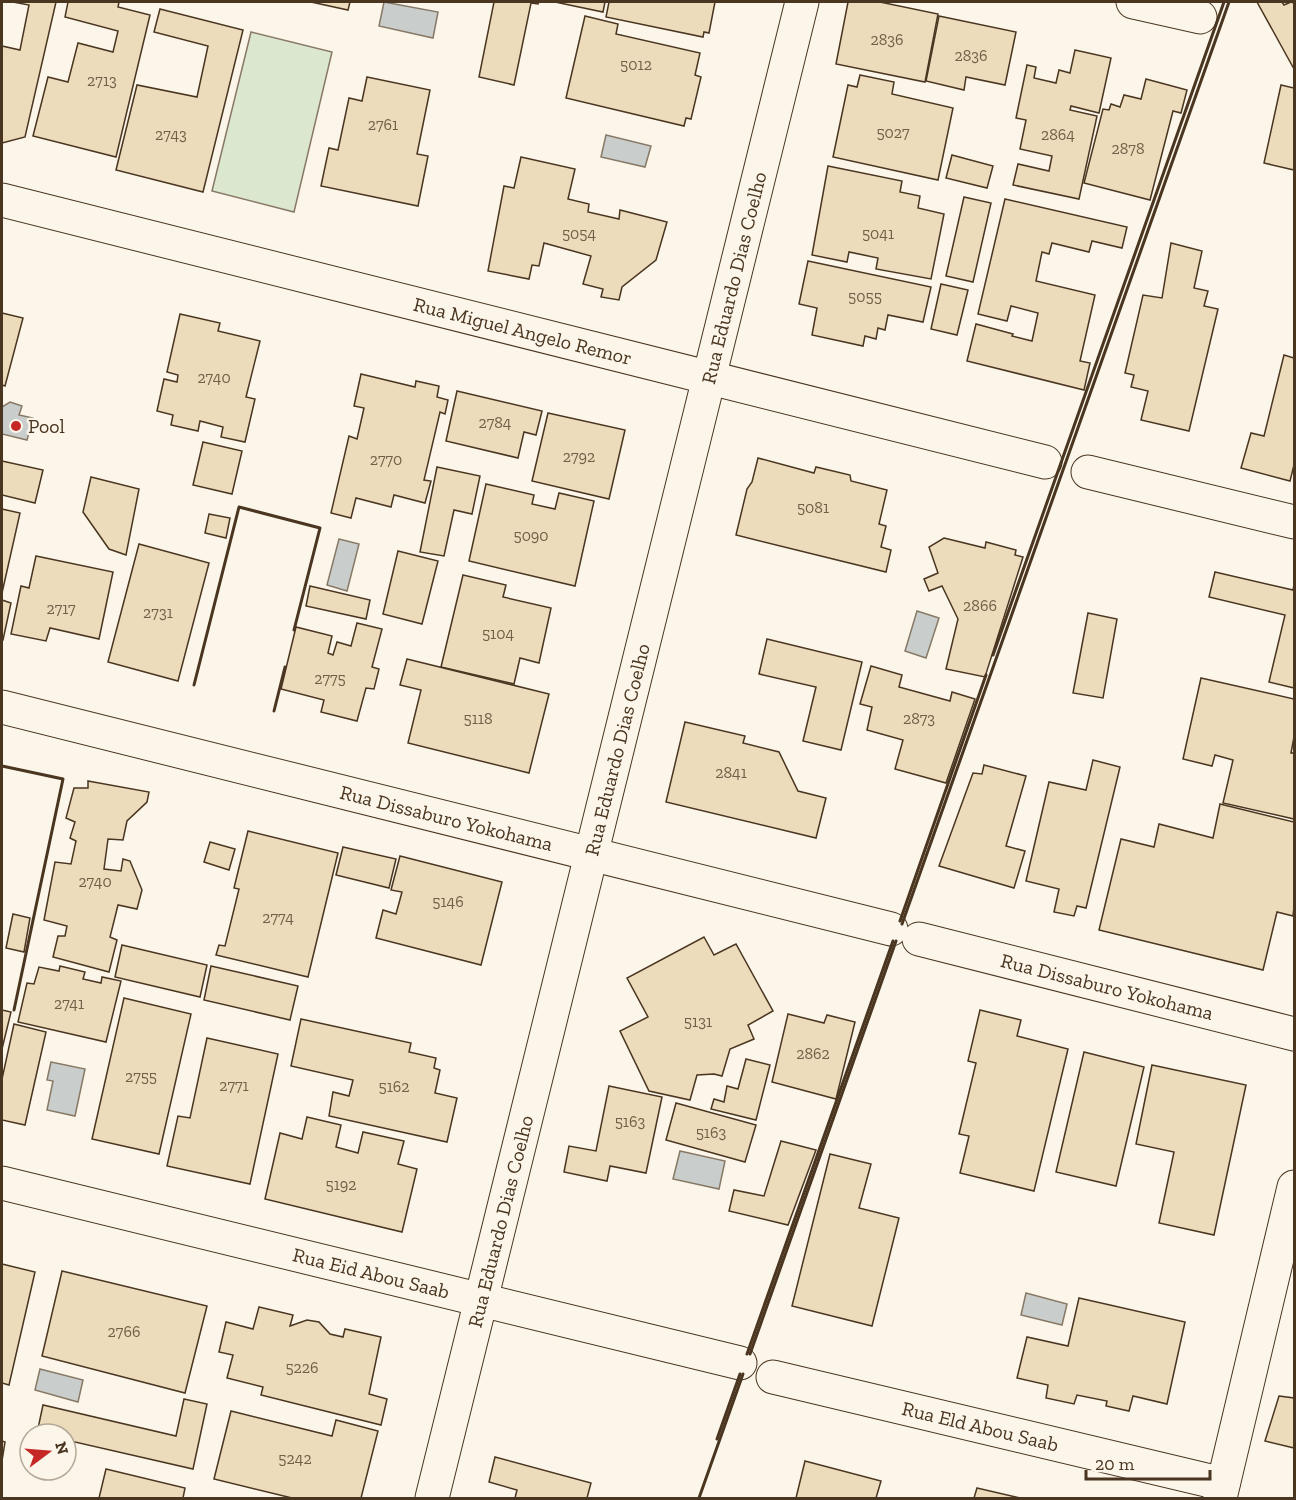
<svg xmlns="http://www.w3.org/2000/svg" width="1296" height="1500" font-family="'Zilla Slab',serif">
<rect width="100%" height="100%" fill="#fbf6e9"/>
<path fill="#dce7d0" stroke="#887966" stroke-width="1.5" d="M251 32 332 52 294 212 212 191Z"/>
<g fill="#c9cecd" stroke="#887966" stroke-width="1.5">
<path d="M384 2 438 12 433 38 379 26Z"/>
<path d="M606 135 651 146 645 167 601 157Z"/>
<path d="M10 402 22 406 19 415 33 418 27 440 2 434V407Z"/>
<path d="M339 539 359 544 347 591 327 585Z"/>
<path d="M917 611 939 618 926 658 905 651Z"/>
<path d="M51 1062 85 1069 75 1116 47 1110 53 1081 47 1080Z"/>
<path d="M680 1151 725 1161 719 1189 673 1179Z"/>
<path d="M1026 1293 1067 1304 1062 1325 1021 1315Z"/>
<path d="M40 1369 83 1380 78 1402 35 1390Z"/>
</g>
<g fill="#ecdcbc" stroke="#4a3520" stroke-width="1.5">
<path d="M13 2H56L25 137 2 143V46L20 50 29 5Z"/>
<path d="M68 2H119L118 7 150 15 116 157 33 136 48 77 68 82 78 43 113 52 118 31 65 17Z"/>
<path d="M311 2H350L348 10Z"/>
<path d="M491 2H539L538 4 531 3 514 85 479 77 494 2Z"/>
<path d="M555 2H605L603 12Z"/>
<path d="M609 2H715L709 33 704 32 703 37 606 17Z"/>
<path d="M848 2H880L938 14 925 82 836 64Z"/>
<path d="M1257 2H1282L1284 5 1291 2 1294 3V69Z"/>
<path d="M160 9 243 30 203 192 116 170 137 85 197 97 208 46 154 32Z"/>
<path d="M585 16 618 24 616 34 700 53 695 75 701 77 691 119 686 118 684 126 566 98Z"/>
<path d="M939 16 1016 32 1005 85 966 77 964 90 926 81Z"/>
<path d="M1075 50 1111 58 1099 113 1071 106 1070 110 1097 116 1079 199 1013 185 1018 164 1049 171 1052 156 1020 149 1026 120 1016 118 1027 65 1036 67 1034 78 1056 83 1059 70 1070 73Z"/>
<path d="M860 75 894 82 892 94 953 108 938 180 833 157 848 85 857 87Z"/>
<path d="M367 77 430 90 417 154 428 156 418 206 321 186 329 148 338 150 349 98 362 101Z"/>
<path d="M1146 79 1187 90 1181 113 1173 111 1150 200 1084 183 1103 109 1109 110 1111 104 1120 107 1124 95 1141 99Z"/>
<path d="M1281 85 1294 88V170L1264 163Z"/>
<path d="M952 155 993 166 987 188 946 178Z"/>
<path d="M521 157 575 169 568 199 589 204 588 212 619 219 620 210 667 222 656 260 622 287 619 300 601 297 603 289 583 284 591 256 544 243 539 266 532 265 529 279 488 271 504 186 514 188Z"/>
<path d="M828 166 902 181 900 192 920 196 918 208 944 214 931 279 876 269 878 258 849 252 847 262 812 255Z"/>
<path d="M964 197 991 203 973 282 946 276Z"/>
<path d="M1005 199 1127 227 1122 248 1092 241 1089 252 1052 243 1049 254 1042 252 1036 281 1095 295 1080 361 1090 363 1084 390 967 361 976 324 1013 334 1012 336 1032 341 1038 313 1011 306 1007 321 978 314Z"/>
<path d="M1171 243 1202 251 1194 288 1208 291 1204 306 1218 309 1189 431 1141 420 1148 391 1131 387 1134 375 1125 373 1143 295 1162 298Z"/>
<path d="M808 261 931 287 923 322 888 315 885 330 878 328 876 339 865 336 863 346 812 335 817 308 799 304Z"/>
<path d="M941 284 968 290 957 335 931 329Z"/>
<path d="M2 313 23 318 5 386 2 385Z"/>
<path d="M180 314 220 323 218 331 260 341 246 397 255 399 245 442 221 437 223 427 200 421 198 431 171 425 173 415 157 411 164 379 177 382 178 375 167 372Z"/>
<path d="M1284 355 1294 358V465L1290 481 1241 468 1251 433 1264 436Z"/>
<path d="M361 374 415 387 416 381 439 386 437 397 448 400 445 414 440 412 424 480 431 481 425 503 394 495 391 507 356 498 351 518 331 513 349 436 357 439 364 408 354 406Z"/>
<path d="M457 391 542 411 536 435 524 432 518 458 446 441Z"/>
<path d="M548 413 625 430 609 499 532 481Z"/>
<path d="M203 442 242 451 232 494 193 485Z"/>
<path d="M758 458 814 473 816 467 850 475 851 481 887 490 879 524 886 526 881 547 891 550 886 572 736 535 747 489 752 482Z"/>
<path d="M2 461 43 470 35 503 2 495Z"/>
<path d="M437 467 480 476 472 514 454 510 444 556 420 552Z"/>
<path d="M91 477 139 489 126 555 109 549 83 512Z"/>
<path d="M486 484 534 495 532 504 555 509 559 493 594 501 575 586 469 561Z"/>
<path d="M2 509 20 513 2 593Z"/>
<path d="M209 514 230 518 226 538 205 533Z"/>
<path d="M944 538 985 548 986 542 1016 550 1015 555 1023 557 985 677 946 669 958 619 942 586 929 591 924 579 938 573 929 547Z"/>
<path d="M139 544 209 563 178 681 108 662Z"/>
<path d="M398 551 438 561 422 624 383 614Z"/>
<path d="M36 556 113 572 99 639 50 628 46 641 11 634 21 586 29 588Z"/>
<path d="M1215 572 1293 590 1294 585V688L1269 682 1285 615 1209 597Z"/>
<path d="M463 575 506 585 503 597 551 608 539 663 520 658 514 684 441 667Z"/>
<path d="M310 586 370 600 366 619 306 606Z"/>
<path d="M2 600 11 603 3 640H2Z"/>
<path d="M1088 613 1117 619 1103 698 1073 693Z"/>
<path d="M357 623 382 629 372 667 379 669 374 689 366 688 357 721 321 712 324 700 281 689 296 627 332 636 328 653 333 655 337 642 351 646Z"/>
<path d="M767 639 862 662 841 750 803 741 816 687 759 674Z"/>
<path d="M407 659 549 694 529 773 408 743 421 690 400 685Z"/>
<path d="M871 666 902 675 899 687 950 701 952 692 975 699 946 783 895 769 903 740 867 730 872 707 860 704Z"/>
<path d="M1201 678 1294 699V737L1291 753H1294V819L1223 803 1233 760 1215 755 1212 766 1183 759Z"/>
<path d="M685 722 745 736 743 743 779 752 798 791 826 798 816 838 666 802Z"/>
<path d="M1093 760 1120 767 1086 908 1077 906 1074 916 1054 912 1059 889 1026 881 1049 782 1086 790Z"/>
<path d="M984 765 1026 776 1006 846 1025 851 1014 888 939 866 973 773 982 774Z"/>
<path d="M88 781 149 792 147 802 127 821 123 840 108 839 104 869 121 871 123 859 130 861 142 890 137 909 118 905 110 937 117 940 109 972 53 957 58 936H65L67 926 44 920 55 862 71 864 76 841 70 838 75 822 66 818 74 788H88Z"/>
<path d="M1220 804 1294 822V907L1293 916 1277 912 1263 970 1099 930 1121 839 1154 847 1159 824 1213 838Z"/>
<path d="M248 831 338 853 308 977 216 955 219 945 225 946 239 889 234 888Z"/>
<path d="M210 842 235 849 229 870 204 862Z"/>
<path d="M343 847 396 859 389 888 336 875Z"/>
<path d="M400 856 502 882 481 965 376 938 383 910 396 914 402 892 391 890Z"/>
<path d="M13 914 30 918 24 952 6 948Z"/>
<path d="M704 937 714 955 736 944 773 1011 748 1025 754 1039 730 1049 722 1076 714 1074 697 1075 690 1100 649 1091 620 1031 648 1017 627 978Z"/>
<path d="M122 945 207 965 200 997 115 977Z"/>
<path d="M60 966 85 972 83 979 101 983 102 977 121 981 106 1042 18 1022 27 983 34 984 39 967 59 971Z"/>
<path d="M211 966 298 986 290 1020 204 1000Z"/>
<path d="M124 998 191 1014 159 1154 92 1139Z"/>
<path d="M2 1010 11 1012 2 1049Z"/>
<path d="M980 1010 1021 1020 1017 1036 1068 1049 1034 1191 960 1173 969 1136 959 1134 976 1063 968 1061Z"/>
<path d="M788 1014 824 1023 827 1015 855 1022 836 1099 772 1082Z"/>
<path d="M301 1019 411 1043 409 1052 436 1058 434 1068 440 1070 435 1093 457 1098 447 1142 329 1116 333 1092 349 1096 353 1080 291 1066Z"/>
<path d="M14 1024 46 1032 25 1125 2 1120V1079Z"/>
<path d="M207 1038 278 1054 250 1184 167 1166 178 1116 190 1118Z"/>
<path d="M1084 1052 1144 1067 1116 1186 1056 1172Z"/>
<path d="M746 1059 770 1065 756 1120 711 1109 714 1099 724 1102 727 1086 738 1089Z"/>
<path d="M1152 1065 1246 1085 1214 1235 1159 1223 1174 1152 1136 1144Z"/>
<path d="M609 1086 662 1097 646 1173 610 1166 607 1181 564 1172 569 1146 596 1151Z"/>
<path d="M676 1103 756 1125 745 1162 666 1140Z"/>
<path d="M307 1117 341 1125 336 1147 358 1153 363 1132 404 1141 398 1164 417 1169 402 1232 265 1199 280 1133 302 1139Z"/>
<path d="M781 1141 816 1150 788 1225 729 1211 734 1190 764 1196Z"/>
<path d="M830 1154 871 1164 859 1208 899 1218 872 1326 792 1306Z"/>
<path d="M2 1264 35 1272 9 1385 2 1383Z"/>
<path d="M62 1271 207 1306 185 1393 42 1356Z"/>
<path d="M1079 1298 1185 1322 1167 1404 1133 1396 1129 1411 1106 1406 1107 1401 1077 1395 1074 1404 1046 1398 1048 1385 1017 1378 1027 1337 1068 1346Z"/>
<path d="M259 1307 293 1315 290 1326 307 1320 319 1322 330 1334 343 1337 345 1329 381 1337 369 1394 387 1399 381 1425 261 1395 263 1387 227 1378 233 1355 219 1352 226 1322 253 1329Z"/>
<path d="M1279 1396 1294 1398V1448L1265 1441Z"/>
<path d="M184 1399 207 1404 193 1469 66 1440V1434L37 1433 43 1405 176 1436Z"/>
<path d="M231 1411 332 1436 336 1420 378 1431 361 1498H292L214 1479Z"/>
<path d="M2 1441 5 1442 2 1461Z"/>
<path d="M495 1457 591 1483 587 1498H515L517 1490 489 1482Z"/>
<path d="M805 1461 881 1481 876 1498H796Z"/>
<path d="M106 1469 185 1488 183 1498H99Z"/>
<path d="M977 1488 1020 1498H974Z"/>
</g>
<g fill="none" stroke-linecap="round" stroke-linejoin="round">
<defs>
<g id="street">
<path d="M1133 2 1200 17"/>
<path id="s1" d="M2 200 1045 462"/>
<path d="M1088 472 1294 522"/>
<path id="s2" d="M2 707 891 929"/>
<path id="s3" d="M919 939 1294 1034"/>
<path id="s4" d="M2 1183 740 1363"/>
<path id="s5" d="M773 1377 1223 1484"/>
<path id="s6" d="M432 1498 802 2"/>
<path d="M1220 1498 1294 1187"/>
</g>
</defs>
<use href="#street" stroke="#4a3520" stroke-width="35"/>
<use href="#street" stroke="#fbf6e9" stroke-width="33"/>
<g stroke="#4a3520" stroke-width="3">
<path d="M993 655 1224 2"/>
<path d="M194 685 239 507 320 528 294 630"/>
<path d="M274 711 285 667"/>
<path d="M2 766 63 779 14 1010"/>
<path d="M900 921 986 675"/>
<path d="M902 924 1229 2"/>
<path d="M747 1354 893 941"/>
<path d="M750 1354 896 941"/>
<path d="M717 1439 740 1374"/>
<path d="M699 1498 743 1374"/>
</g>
</g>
<circle fill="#c62828" stroke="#fbf6e9" stroke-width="2" cx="16" cy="426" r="6"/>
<g text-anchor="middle" stroke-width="4.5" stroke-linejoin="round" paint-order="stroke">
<g font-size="16" fill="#725f47">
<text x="887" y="45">2836</text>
<text x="971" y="61">2836</text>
<text x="636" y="70">5012</text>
<text x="102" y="86">2713</text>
<text x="383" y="130">2761</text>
<text x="893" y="138">5027</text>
<text x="171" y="140">2743</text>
<text x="1058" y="140">2864</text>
<text x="1128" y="154">2878</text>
<text x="579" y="239">5054</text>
<text x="878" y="239">5041</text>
<text x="865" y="302">5055</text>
<text x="214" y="383">2740</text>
<text x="495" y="428">2784</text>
<text x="579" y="462">2792</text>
<text x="386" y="465">2770</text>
<text x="813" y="513">5081</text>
<text x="531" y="541">5090</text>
<text x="980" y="611">2866</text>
<text x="61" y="614">2717</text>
<text x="158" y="618">2731</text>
<text x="498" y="639">5104</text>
<text x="330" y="684">2775</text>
<text x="478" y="724">5118</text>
<text x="919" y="724">2873</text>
<text x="731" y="778">2841</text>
<text x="95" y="887">2740</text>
<text x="448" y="907">5146</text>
<text x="278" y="923">2774</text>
<text x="69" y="1009">2741</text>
<text x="698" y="1027">5131</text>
<text x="813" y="1059">2862</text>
<text x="141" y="1082">2755</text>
<text x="234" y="1091">2771</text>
<text x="394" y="1092">5162</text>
<text x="630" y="1127">5163</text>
<text x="711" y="1138">5163</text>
<text x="341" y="1190">5192</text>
<text x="124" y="1337">2766</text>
<text x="302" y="1373">5226</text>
<text x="295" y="1464">5242</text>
</g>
<g font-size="20" fill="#4a3520" stroke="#fbf6e9">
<text dy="7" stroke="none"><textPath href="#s6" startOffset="1257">Rua Eduardo Dias Coelho</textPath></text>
<text dy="7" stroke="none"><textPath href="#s1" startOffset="537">Rua Miguel Angelo Remor</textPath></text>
<text dy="7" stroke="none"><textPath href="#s6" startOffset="771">Rua Eduardo Dias Coelho</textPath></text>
<text dy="7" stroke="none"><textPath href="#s2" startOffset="458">Rua Dissaburo Yokohama</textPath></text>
<text dy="7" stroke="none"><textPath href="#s3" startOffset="194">Rua Dissaburo Yokohama</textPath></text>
<text dy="7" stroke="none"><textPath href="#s6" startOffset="285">Rua Eduardo Dias Coelho</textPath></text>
<text dy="7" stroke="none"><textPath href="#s4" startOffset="380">Rua Eid Abou Saab</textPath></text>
<text dy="7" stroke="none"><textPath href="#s5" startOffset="213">Rua Eld Abou Saab</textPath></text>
</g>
<g font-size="20" fill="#4a3520" stroke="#fbf6e9" text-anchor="start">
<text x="28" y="433">Pool</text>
</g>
</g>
<rect width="1296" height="1500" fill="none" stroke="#4a3520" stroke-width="6"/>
<g transform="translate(48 1452) rotate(74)"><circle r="28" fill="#fbf6e9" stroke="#b4a999" stroke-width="1.5"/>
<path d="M0-4.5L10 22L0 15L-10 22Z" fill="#c62828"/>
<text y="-9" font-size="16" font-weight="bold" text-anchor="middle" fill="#4a3520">N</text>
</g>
<path d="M1086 1470v9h124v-9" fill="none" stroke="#4a3520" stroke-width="3"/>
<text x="1095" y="1470" font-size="18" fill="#4a3520" stroke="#fbf6e9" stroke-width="4.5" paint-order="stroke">20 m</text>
</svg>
